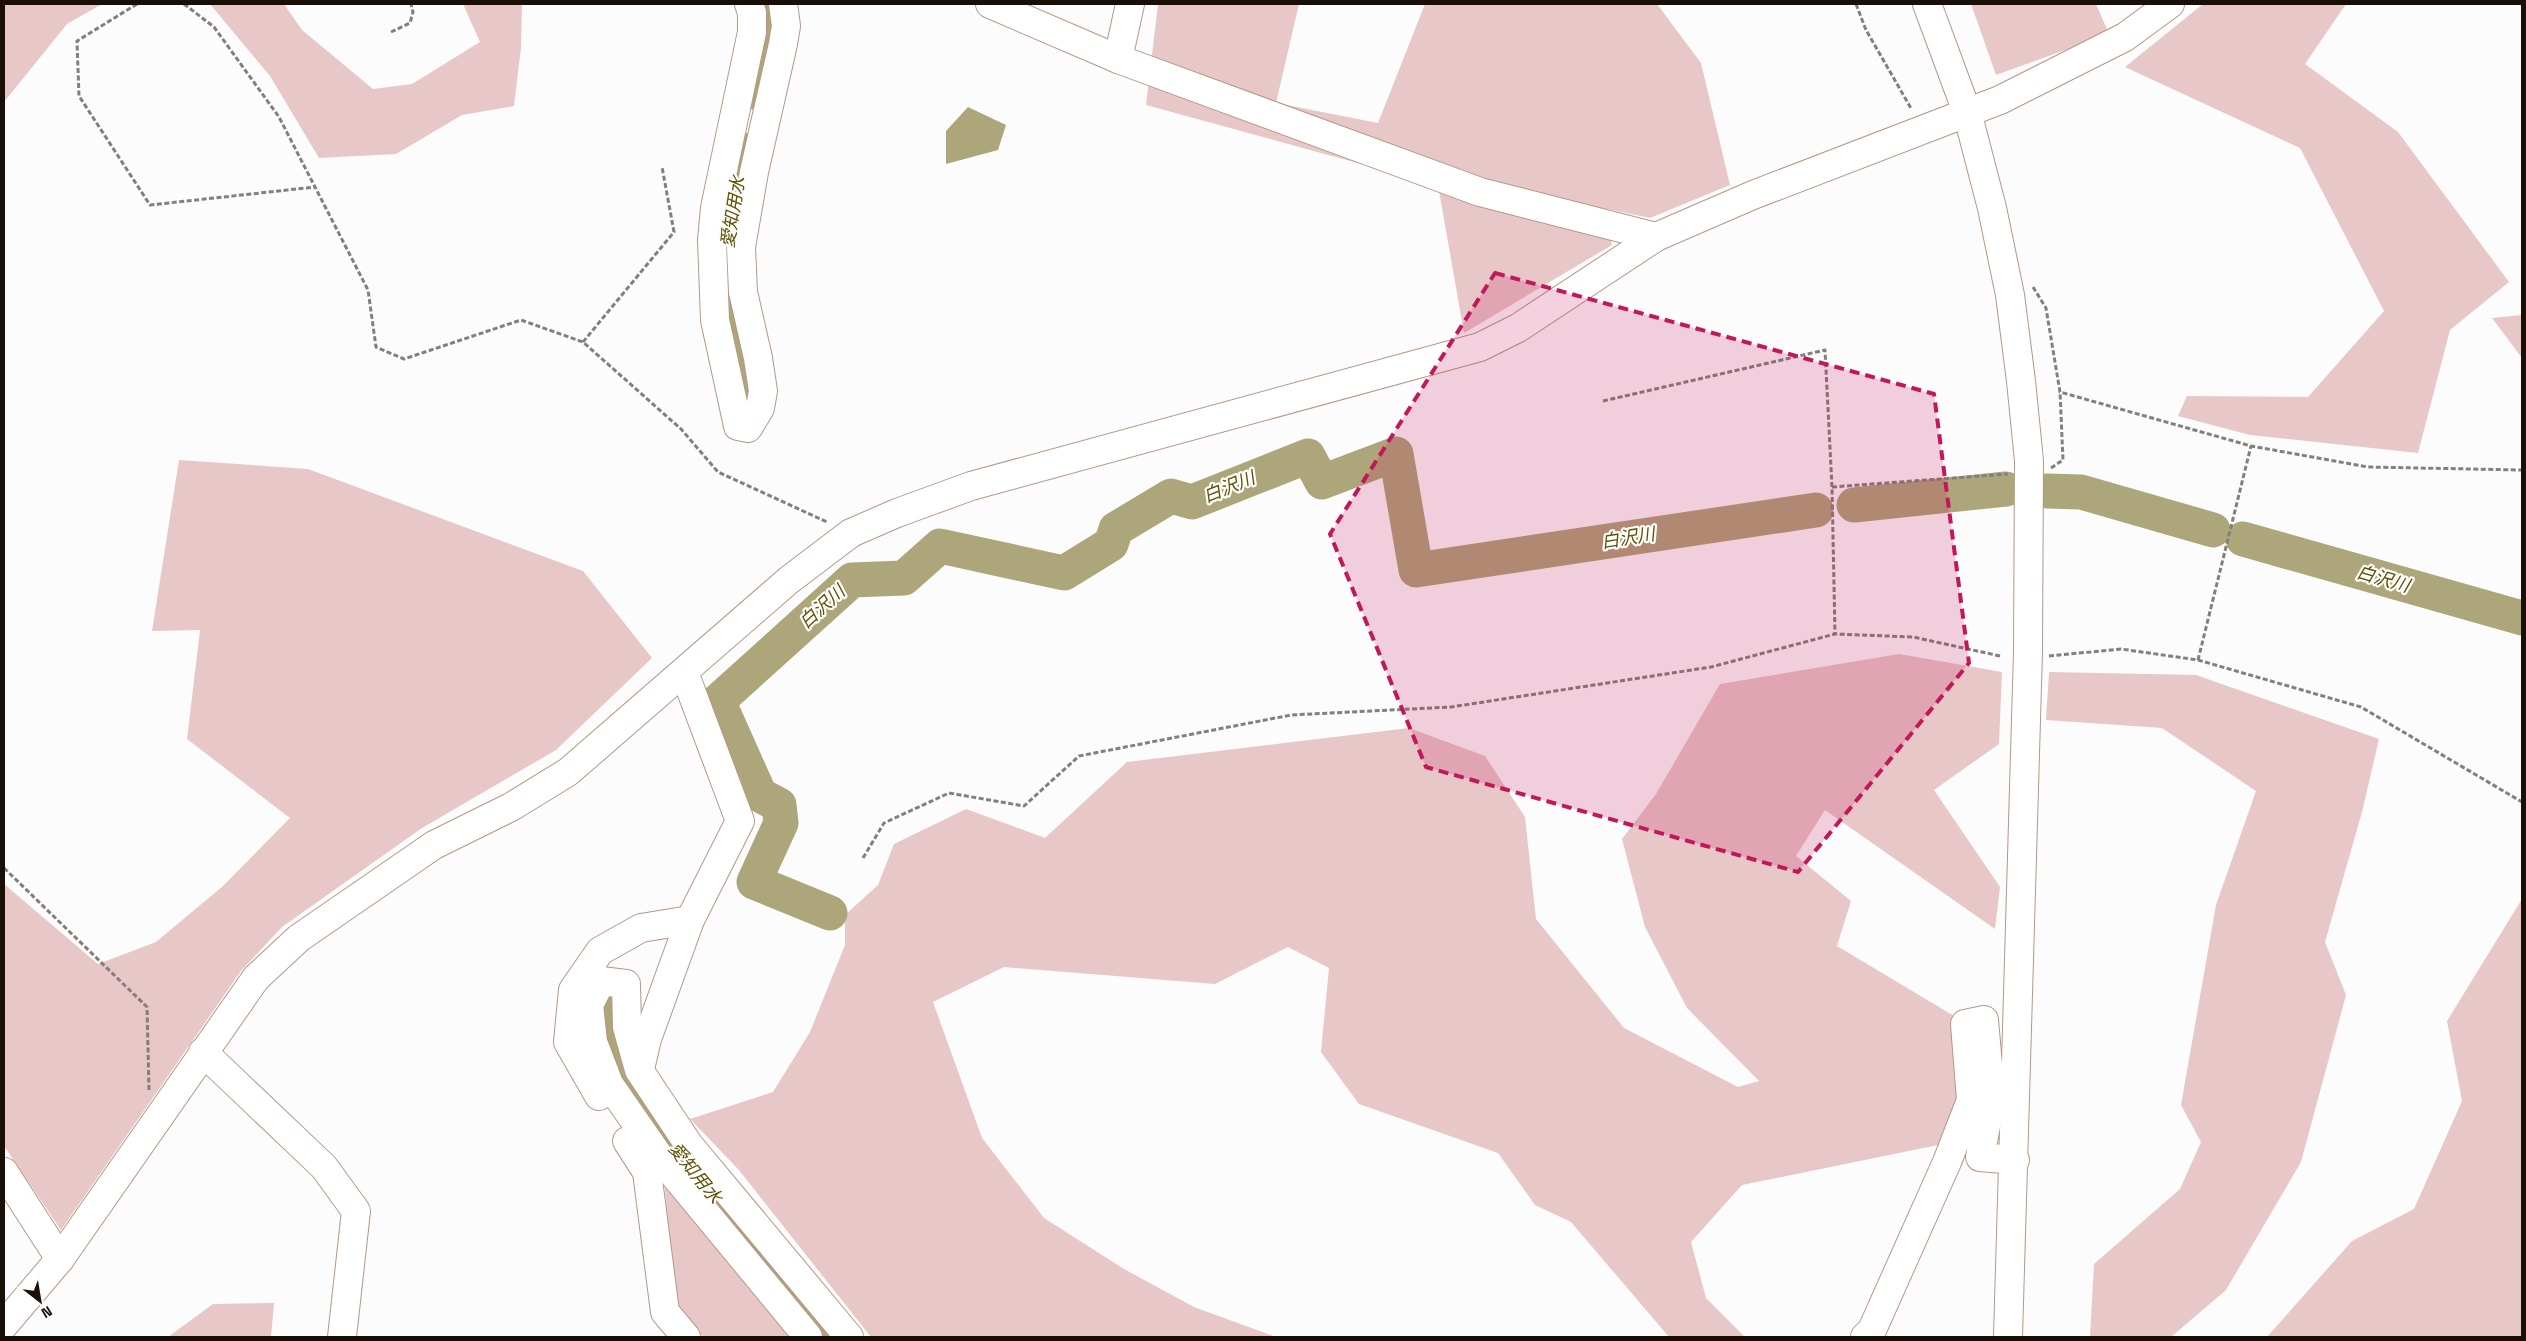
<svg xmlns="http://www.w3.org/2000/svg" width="2526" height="1341" font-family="'Space Grotesk','Noto Sans JP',sans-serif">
<rect width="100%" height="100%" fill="#fcfcfc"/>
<g fill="#e8c7c8">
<path d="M4 4H102L67 24 4 102Z"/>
<path d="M210 4H284L302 30 373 89 412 84 480 42 463 4H522L521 48 514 106 462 115 396 154 319 158 270 76Z"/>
<path d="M1158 4H1299L1276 103 1378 123 1425 4H1657L1701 63 1730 185 1650 218 1602 208 1612 245 1464 333 1438 185 1146 105Z"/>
<path d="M1971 4H2096L2109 34 1996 75Z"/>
<path d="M2203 4H2346L2305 64 2398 132 2509 282 2450 330 2418 453 2250 435 2178 416 2187 396 2308 397 2384 311 2300 148 2125 67Z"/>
<path d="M2522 315V358L2492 318Z"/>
<path d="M179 460 308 469 583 571 652 658 556 750 422 828 282 927 241 971 61 1230 4 1146V884L98 964 156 942 223 886 290 818 187 739 200 630 152 631Z"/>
<path d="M1899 654 2002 672 1999 744 1934 790 2000 887 1995 929 1825 810 1796 856 1851 901 1837 946 1954 1016 1958 1095 1938 1145 1742 1185 1691 1242 1706 1298 1745 1337H1669L1571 1222 1535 1205 1498 1153 1359 1104 1321 1052 1329 968 1288 947 1215 984 1004 967 933 1002 982 1138 1044 1218 1124 1269 1194 1307 1276 1337H871L738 1169 690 1119 773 1092 810 1032 845 945V915L878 885 894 844 966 809 1045 838 1127 762 1409 728 1485 756 1525 817 1536 919 1624 1028 1738 1087 1759 1081 1687 1008 1645 927 1622 839 1656 794 1720 684Z"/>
<path d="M2049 672 2196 675 2379 739 2362 812 2325 942 2346 995 2301 1162 2226 1290 2171 1337H2090L2094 1264 2180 1189 2201 1142 2181 1105 2216 905 2256 791 2162 728 2046 720Z"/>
<path d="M2522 899V1337H2267L2352 1241 2414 1209 2462 1101 2447 1021Z"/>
<path d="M664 1180 793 1337H703L676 1306Z"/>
<path d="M274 1303 271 1337H168L213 1304Z"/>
</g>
<path fill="#ada67a" d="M968 107 1006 125 998 150 946 164V131Z"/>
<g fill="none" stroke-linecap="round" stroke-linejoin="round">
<g stroke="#ada67a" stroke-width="20">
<path d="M757 101 770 26 769 4"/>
<path d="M744 422 748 385 732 311 727 256 734 198 747 143"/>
<path d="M610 989 608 1028 619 1079 828 1337"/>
</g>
<g stroke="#ada67a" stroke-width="35">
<path d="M2047 491 2081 492 2213 530"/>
<path d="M1854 505 2006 489"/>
<path d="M2243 539 2522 618"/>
<path d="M830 913 754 882 781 823 779 805 760 795 718 701 852 580 904 578 940 546 1064 573 1111 544 1116 529 1171 496 1192 502 1308 456 1322 482 1396 454 1416 570 1816 510"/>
</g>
<defs>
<g id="minor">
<path d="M749 4 752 13V32L715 208 712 240 715 320 738 426 748 428 760 408 763 391 758 358 743 292 741 247 754 172 783 44 786 26 783 4"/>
<path d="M990 4 1118 59 1480 192 1656 237"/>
<path d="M1927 4 1967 112 1992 208 2010 295 2021 381 2029 461 2028 651 2008 1337"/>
<path d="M1118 59 1130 4"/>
<path d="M203 1052 324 1167 356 1211 342 1337"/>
<path d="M640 1069 647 1039 690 920 740 821 684 672"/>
<path d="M599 1096 568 1042 573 990 600 951 641 928 690 920"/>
<path d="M627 1141 647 1172 665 1312 686 1337"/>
<path d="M4 1172 60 1259"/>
<path d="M4 1325 60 1259 256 978 299 938 434 845 511 807 568 772 789 580 851 533 897 513 971 486 1480 347 1518 328 1656 237 1753 195 2000 100 2125 37 2170 4"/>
<path d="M808 1337 661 1159 609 1084 593 1042 589 1005 601 981 626 984 627 1027 639 1070 689 1145 849 1337"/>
<path d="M1865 1337 1872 1330 1947 1162 1971 1100 1965 1024 1984 1020 1991 1100 1980 1157 2015 1160"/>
</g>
</defs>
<use href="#minor" stroke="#b59883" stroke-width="30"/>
<g stroke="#847f7b" stroke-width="3" stroke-dasharray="5 2.5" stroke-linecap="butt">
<path d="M137 4 77 41 79 96 150 205 315 187"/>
<path d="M184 4 214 27 279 117 368 290 376 347 404 359 521 320 583 342 681 429 718 472 827 522"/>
<path d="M1856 4 1866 30 1912 110"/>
<path d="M391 32 410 23 413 12 411 4"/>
<path d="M2033 287 2046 308 2060 392 2251 446 2368 467 2522 470"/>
<path d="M583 342 674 232 662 167"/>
<path d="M1603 401 1825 350 1832 487 1835 634"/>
<path d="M2051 468 2063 460 2060 392"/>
<path d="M1832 487 2008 474"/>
<path d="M2049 656 2121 649 2198 660 2361 707 2522 802"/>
<path d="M2198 660 2251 446"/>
<path d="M863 858 884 823 949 793 1024 806 1079 756 1291 715 1451 707 1711 667 1835 634 1913 637 2000 656"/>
<path d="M4 868 147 1007 149 1090"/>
</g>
<use href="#minor" stroke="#fff" stroke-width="28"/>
</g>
<path fill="#c2185b" fill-opacity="0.2" stroke="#c2185b" stroke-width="4" stroke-dasharray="10 6" stroke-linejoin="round" d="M1495 273 1934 394 1969 663 1798 872 1426 767 1330 534Z"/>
<g text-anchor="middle" stroke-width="4.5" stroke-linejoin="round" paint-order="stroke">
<g font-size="18" font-style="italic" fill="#5d5200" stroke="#fcfcfc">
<text transform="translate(733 212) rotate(-81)" y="6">愛知用水</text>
<text transform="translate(1229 487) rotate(-22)" y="6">白沢川</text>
<text transform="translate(1628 538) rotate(-9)" y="6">白沢川</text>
<text transform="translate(2383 579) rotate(16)" y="6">白沢川</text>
<text transform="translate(822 607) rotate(-42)" y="6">白沢川</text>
<text transform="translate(695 1173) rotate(51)" y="6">愛知用水</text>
</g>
</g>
<rect width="2526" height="1341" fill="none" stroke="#190f07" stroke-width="10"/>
<g transform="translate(40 1301) rotate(149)" stroke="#fcfcfc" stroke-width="4" paint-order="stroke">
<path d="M0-4L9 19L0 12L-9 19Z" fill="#190f07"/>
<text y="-8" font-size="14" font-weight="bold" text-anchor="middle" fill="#190f07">N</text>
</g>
</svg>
